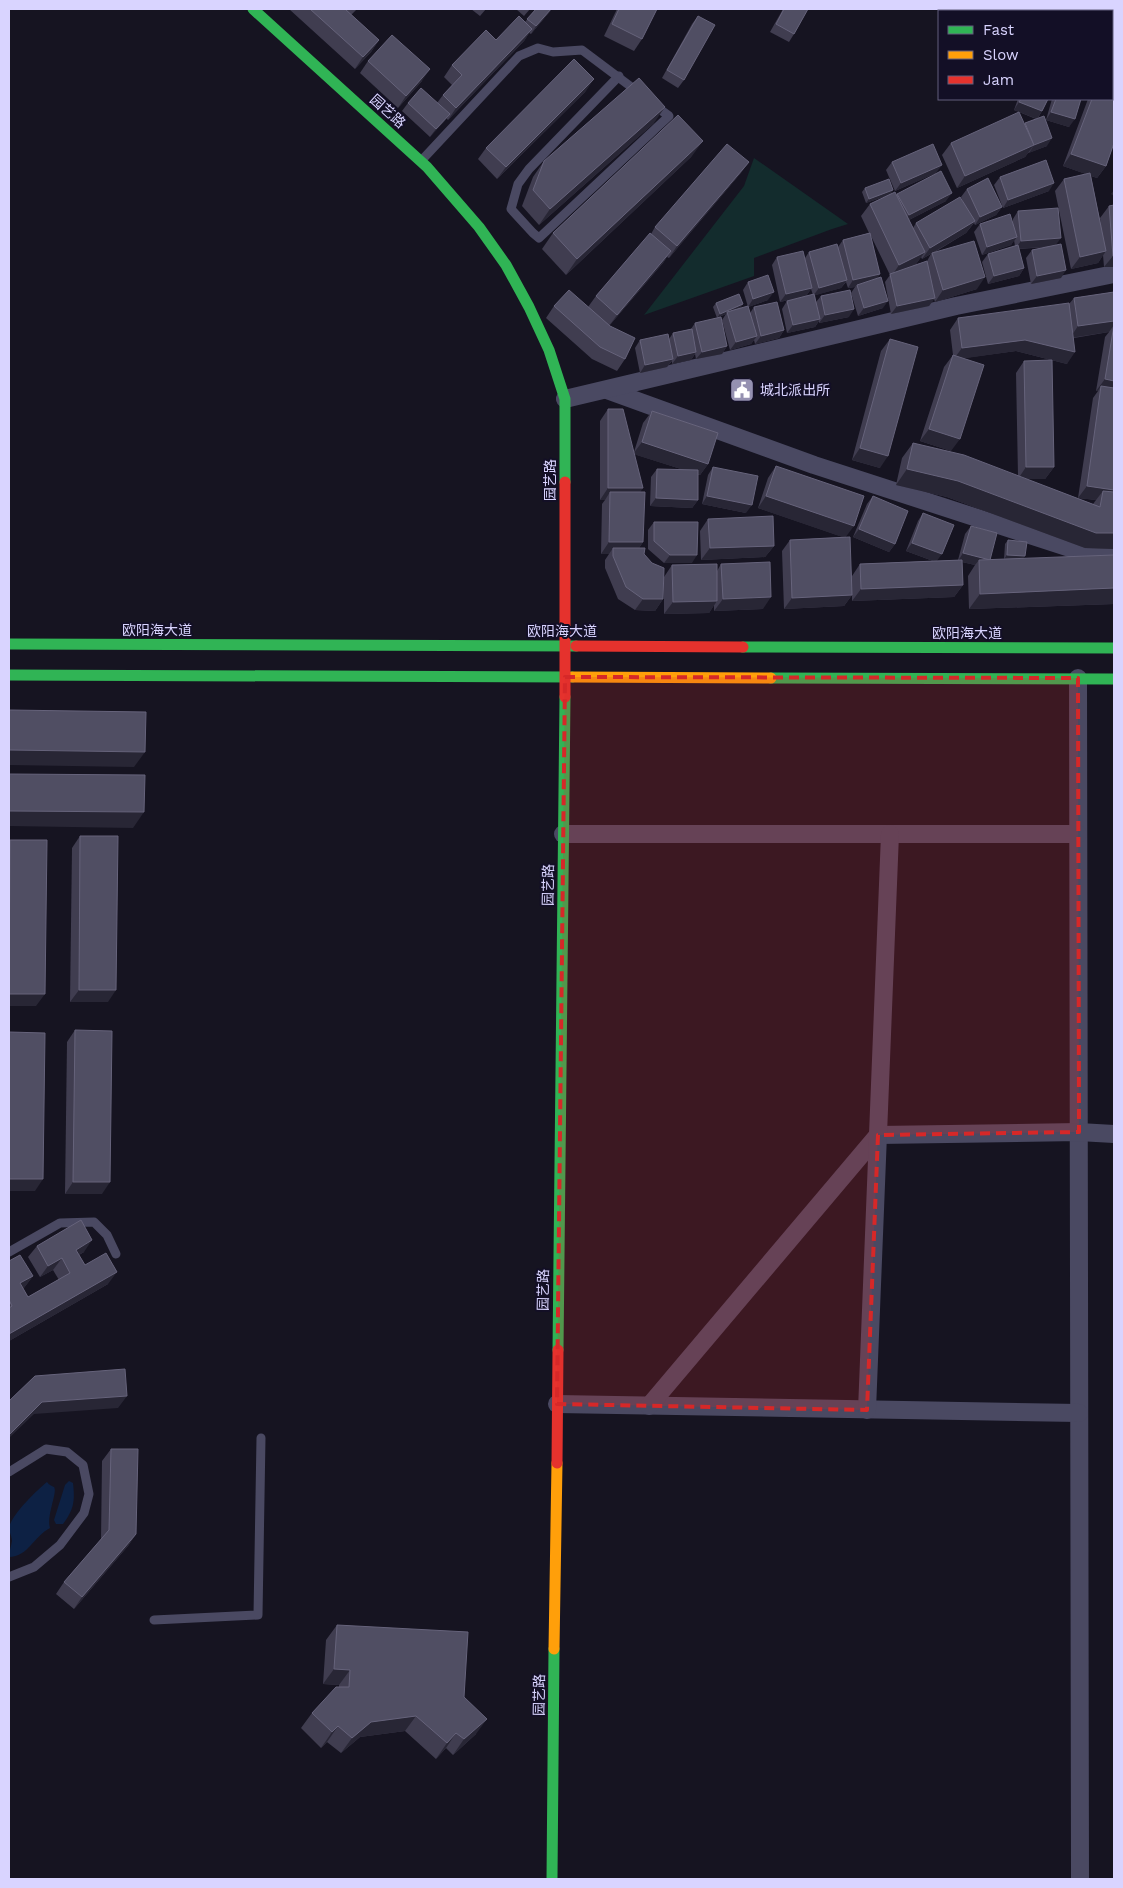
<svg xmlns="http://www.w3.org/2000/svg" width="1123" height="1888" font-family="'Work Sans','Noto Sans SC',sans-serif">
<rect width="100%" height="100%" fill="#161421"/>
<path fill="#132c2d" d="M754 158 848 224 832 229 754 258V276L644 315 744 186Z"/>
<g fill="#0d2144">
<path d="M69 1481 73 1483C75 1501 74 1509 63 1524H56L54 1520 65 1485Z"/>
<path d="M47 1482C49 1485 52 1486 54 1487 58 1492 46 1516 50 1528 34 1536 28 1557 9 1557 9 1551 11 1547 12 1541 12 1537 10 1534 9 1529 9 1517 37 1490 47 1482Z"/>
</g>
<g fill="none" stroke-linecap="round" stroke-linejoin="round">
<g stroke="#4a4962" stroke-width="9">
<path d="M619 76 529 169 518 184 511 209 533 233 539 238 669 116 654 105"/>
<path d="M421 161 519 56 538 48 553 52 582 50 638 92"/>
<path d="M9 1252 60 1223 94 1222 107 1235 116 1254"/>
<path d="M9 1472 46 1449 67 1452 83 1465 89 1494 84 1513 60 1545 34 1567 9 1577"/>
<path d="M154 1620 258 1615 261 1438"/>
</g>
<g stroke="#4a4962" stroke-width="18">
<path d="M607 390 814 465 1082 552H1114"/>
<path d="M565 399 956 306 1114 274"/>
<path d="M1078 678 1080 1879"/>
<path d="M563 834H1078"/>
<path d="M557 1404 1079 1413"/>
<path d="M649 1406 878 1135 1079 1132 1114 1134"/>
<path d="M867 1410 890 834"/>
</g>
<g stroke="#30b455" stroke-width="11">
<path d="M253 9 427 167 479 227 506 265 529 307 549 350 565 399V482"/>
<path d="M9 644 576 646"/>
<path d="M743 647 1114 648"/>
<path d="M9 675 572 677"/>
<path d="M771 678 1114 679"/>
<path d="M558 1350 565 697"/>
<path d="M552 1879 554 1649"/>
</g>
<g stroke="#ff9f0a" stroke-width="11">
<path d="M572 677 771 678"/>
<path d="M554 1649 557 1463"/>
</g>
<g stroke="#e5322d" stroke-width="11">
<path d="M576 646 743 647"/>
<path d="M565 697V482"/>
<path d="M557 1463 558 1350"/>
</g>
</g>
<g fill="#403d50" fill-rule="evenodd">
<path d="M289 9H357L351 15 379 40 371 52 355 69Z"/>
<path d="M471 9H486L480 16Z"/>
<path d="M516 9H530L524 16Z"/>
<path d="M536 9H552L531 34 529 33 524 41 448 120 446 118 430 137 402 111 408 103H437L443 95 452 85 444 77 452 65 496 40 525 22Z"/>
<path d="M617 9H657L642 39 634 51 604 36Z"/>
<path d="M783 9H808L794 34 789 42 770 32Z"/>
<path d="M1001 9H1009L1007 11H1004Z"/>
<path d="M1069 9H1105L1104 11H1069Z"/>
<path d="M1105 9H1114V143L1106 166 1097 178 1091 176 1101 226 1100 218 1109 206 1114 205V267H1104L1103 255 1098 263 1071 269 1055 191 1064 179 1086 174 1063 166 1088 99H1112V11H1105Z"/>
<path d="M698 16 684 80 678 88 662 78 692 24Z"/>
<path d="M368 61 422 81 398 108 360 73Z"/>
<path d="M586 91 497 179 478 159 486 148Z"/>
<path d="M1018 99H1048L1042 111 1038 118 1047 146 1028 153 1025 157 957 188 942 155 951 143 1024 124 1025 123 1036 119 1014 110Z"/>
<path d="M1052 99H1081L1069 127 1046 120Z"/>
<path d="M654 123 539 225 522 206 533 177 544 161Z"/>
<path d="M692 156 566 275 542 249 553 233Z"/>
<path d="M749 162 740 174 669 258 667 257 663 263 609 326 625 359 617 371 592 359 546 318 554 306 588 307 596 296 651 234 655 227Z"/>
<path d="M892 162 936 173 895 191 886 170Z"/>
<path d="M1000 177 1049 191 1003 208 994 185Z"/>
<path d="M865 188 897 195V194L946 201 909 220 913 228 916 223 964 204 961 197 967 189 1002 207 996 215 975 225 974 223 966 233 935 252 977 289 935 302 934 299 929 306 891 314 885 282 890 275 870 234 880 274 877 278 883 308 858 316 851 293 855 287 848 288 846 282 841 288 815 295 816 302 821 296 849 317 819 323V321L815 327 787 333 782 309 787 301 813 295 811 289 806 296 780 302 772 265 777 257 805 258 809 252 838 247 843 240 869 233 861 216 870 204 889 195 866 203 862 192ZM931 254 927 261 911 266 916 264 921 257 922 259Z"/>
<path d="M1018 211 1056 245 1061 278 1031 284 1026 258 1032 250 1047 247 1019 249 1024 268 1019 276 988 284 982 262 988 254 1015 246 1014 240 1011 245 982 255 974 232 980 224 1013 225V219Z"/>
<path d="M748 282 768 300 748 307 743 290Z"/>
<path d="M1114 292V549L1085 548 947 497 896 485 902 458 913 443 1018 476 1016 373 1024 361 1054 467 1045 479H1026L1093 504 1096 500 1078 498 1093 398 1098 391H1096L1105 337 1109 332 1074 338 1067 364 1016 351 964 358 951 451 920 441 944 367 953 355 950 330 958 318 1069 304 1074 298Z"/>
<path d="M716 303 743 304 740 308 750 313 754 307 784 330 779 338 755 344 754 340 751 344 730 350 722 320 726 314 717 318 713 307Z"/>
<path d="M695 323 727 346 722 354 696 359 695 354 691 360 672 364V361L667 367 640 373 635 348 640 340 669 339 673 333 691 329Z"/>
<path d="M890 339 880 468 852 460 881 351Z"/>
<path d="M608 409 634 452 643 423 652 411 708 464 700 475H698V500L692 508 650 506 651 477 657 469H681L634 454 640 492 643 542 639 548 644 554 663 599 655 611 635 610 618 599 605 568V560L609 554H601L602 504 605 500H600V421Z"/>
<path d="M776 466 846 537 852 576 860 564 933 561 906 551 918 521 923 513 937 561 958 560 965 534 971 526 990 560 1008 559H1004L1005 544 1008 540 1024 559 1114 555V604L969 609 968 576 975 565 962 562 963 585 954 597 852 601V595L844 606 784 609 782 551 790 540 843 537 758 508 768 478Z"/>
<path d="M713 467 746 513 702 504 708 475Z"/>
<path d="M873 496 895 544 889 552 853 537 867 504Z"/>
<path d="M708 519 774 546 765 557 701 560 700 531Z"/>
<path d="M654 522 692 563H664L648 549V530Z"/>
<path d="M721 564 763 609 714 611V605L709 613 664 614V577L672 565 717 571Z"/>
<path d="M80 836 108 1002H70L72 848Z"/>
<path d="M75 1030 102 1194H65L67 1042Z"/>
<path d="M37 1246 84 1252 79 1255 85 1265 108 1284 9 1341V1261L33 1276 23 1289 28 1297 59 1280 53 1270 40 1277 28 1257Z"/>
<path d="M111 1449 136 1534 128 1546 74 1609 56 1594 64 1582 101 1540 102 1461Z"/>
<path d="M337 1625 464 1697 476 1734 453 1755 446 1748 436 1759 405 1731 360 1737 341 1753 327 1742 321 1748 301 1728 312 1713 339 1687V1685L323 1684 326 1640Z"/>
</g>
<g fill="#282635">
<path d="M551 9H552L531 34 536 26Z"/>
<path d="M532 29 524 41 448 120 456 108Z"/>
<path d="M379 40 371 52 355 69 363 57Z"/>
<path d="M430 69 422 81 398 108 406 96Z"/>
<path d="M1112 72 1114 73V85H1112Z"/>
<path d="M594 79 586 91 497 179 506 167Z"/>
<path d="M1019 102 1042 111 1037 119 1014 110Z"/>
<path d="M665 107 654 123 539 225 550 209Z"/>
<path d="M1051 112 1075 119 1069 127 1046 120Z"/>
<path d="M450 114 444 122 430 137 436 129Z"/>
<path d="M1052 138 1047 146 1029 153 1034 145Z"/>
<path d="M703 141 692 156 566 275 577 259Z"/>
<path d="M1034 145 1025 157 957 188 965 176Z"/>
<path d="M1071 154 1106 166 1097 178 1063 166Z"/>
<path d="M749 162 740 174 669 258 677 246Z"/>
<path d="M942 165 936 173 895 191 901 183Z"/>
<path d="M1054 183 1049 191 1003 208 1008 200Z"/>
<path d="M893 190 891 194 866 203 869 199Z"/>
<path d="M1114 190V196L1111 194Z"/>
<path d="M952 193 946 201 903 223 909 215Z"/>
<path d="M1002 207 996 215 975 225 980 217Z"/>
<path d="M975 221 966 233 922 259 930 248Z"/>
<path d="M1017 237 1011 245 982 255 987 247Z"/>
<path d="M1061 238 1055 246 1015 249 1021 241Z"/>
<path d="M671 251 663 263 609 326 617 315Z"/>
<path d="M1106 251 1098 263 1071 269 1080 257Z"/>
<path d="M925 252 916 264 891 277 899 265Z"/>
<path d="M1114 255V267H1104L1113 256Z"/>
<path d="M1024 268 1019 276 988 284 994 276Z"/>
<path d="M1066 270 1061 278 1031 284 1037 276Z"/>
<path d="M880 274 874 282 857 285 855 287 848 288 853 280Z"/>
<path d="M985 277 977 289 935 302 943 290Z"/>
<path d="M847 280 841 288 813 296 819 288Z"/>
<path d="M812 288 806 296 780 302 786 294Z"/>
<path d="M774 292 768 300 748 307 753 299Z"/>
<path d="M935 298 929 306 891 314 897 306Z"/>
<path d="M888 301 883 308 858 316 864 308Z"/>
<path d="M743 304 740 308 727 312 726 314 717 318 720 314Z"/>
<path d="M854 309 849 317 819 323 825 315Z"/>
<path d="M820 319 815 327 787 333 793 325Z"/>
<path d="M1114 321V332V325L1109 332 1070 338 1078 326Z"/>
<path d="M784 330 779 338 755 344 761 336Z"/>
<path d="M757 336 751 344 730 350 736 342Z"/>
<path d="M1025 340 1075 352 1067 364 1016 351 953 360 962 348Z"/>
<path d="M727 346 722 354 696 359 702 352Z"/>
<path d="M696 352 691 360 672 364 678 356Z"/>
<path d="M673 359 667 367 640 373 645 365Z"/>
<path d="M1105 379 1114 381V394L1101 386 1098 391H1096Z"/>
<path d="M929 429 960 439 951 451 920 441Z"/>
<path d="M642 442 708 464 700 475 633 454Z"/>
<path d="M860 448 888 456 880 468 852 460Z"/>
<path d="M1026 467H1054L1045 479H1018Z"/>
<path d="M907 469 958 481 1114 533V549L1085 548 947 497 896 485Z"/>
<path d="M1087 486 1114 490V498L1103 491 1096 500 1078 498Z"/>
<path d="M608 488H643L635 500 610 492 605 500H600Z"/>
<path d="M707 496 752 505 746 513 702 504Z"/>
<path d="M766 496 854 526 845 538 758 508Z"/>
<path d="M656 498 698 500 692 508 650 506Z"/>
<path d="M859 529 895 544 889 552 853 537Z"/>
<path d="M609 542H643L635 554 613 548 609 554H601Z"/>
<path d="M912 543 942 554 936 562 906 551Z"/>
<path d="M774 546 765 557 701 560 710 548Z"/>
<path d="M963 553 990 560H979L975 565 958 561Z"/>
<path d="M670 555H697L692 563H664Z"/>
<path d="M1007 555 1025 556 1022 560 1004 559Z"/>
<path d="M963 585 954 597 852 601 861 589Z"/>
<path d="M1114 588V604L969 609 980 594Z"/>
<path d="M852 595 844 606 784 609 792 598Z"/>
<path d="M771 597 763 609 714 611 723 599Z"/>
<path d="M643 599H663L655 611 635 610Z"/>
<path d="M717 601 709 613 664 614 673 602Z"/>
<path d="M9 750 145 752 134 767 9 765Z"/>
<path d="M9 811 144 812 133 828 9 826Z"/>
<path d="M79 990H116L108 1002H70Z"/>
<path d="M9 994H45L36 1006H9Z"/>
<path d="M9 1179H43L35 1191H9Z"/>
<path d="M73 1182H110L102 1194H65Z"/>
<path d="M92 1240 84 1252 67 1261 76 1250Z"/>
<path d="M62 1258 53 1270 40 1277 48 1266Z"/>
<path d="M117 1272 108 1284 9 1341V1334Z"/>
<path d="M33 1276 24 1288 12 1295 20 1283Z"/>
<path d="M127 1396 118 1408 34 1414 9 1438V1435L42 1402Z"/>
<path d="M136 1534 128 1546 74 1609 82 1597Z"/>
<path d="M334 1669 350 1670 339 1685 323 1684Z"/>
<path d="M416 1716 405 1731 360 1737 341 1753 352 1738 371 1722Z"/>
<path d="M487 1719 476 1734 453 1755 464 1739Z"/>
<path d="M338 1726 327 1742 321 1748 332 1732Z"/>
<path d="M456 1733 446 1748 436 1759 447 1743Z"/>
</g>
<g fill="#504e63" stroke="#66637b">
<path d="M310 9H345L379 40 363 57Z"/>
<path d="M536 9H551L536 26 527 19Z"/>
<path d="M619 9H657L642 39 612 24Z"/>
<path d="M784 9H808L794 34 776 24Z"/>
<path d="M1026 9H1061L1060 11H1025Z"/>
<path d="M1076 9H1105L1104 11H1075Z"/>
<path d="M1112 9H1114V73L1112 72Z"/>
<path d="M519 16 532 29 456 108 443 95 462 75 452 65 486 30 496 40Z"/>
<path d="M698 16 715 25 684 80 667 70Z"/>
<path d="M392 35 430 69 406 96 368 61Z"/>
<path d="M574 59 594 79 506 167 486 148Z"/>
<path d="M639 78 665 107 550 209 533 190 544 161Z"/>
<path d="M1112 80 1114 81V143L1106 166 1071 154 1092 99H1112Z"/>
<path d="M421 88 450 114 436 129 408 103Z"/>
<path d="M1021 99H1048L1042 111 1019 102Z"/>
<path d="M1056 99H1081L1075 119 1051 112Z"/>
<path d="M1019 112 1034 145 965 176 951 143Z"/>
<path d="M678 115 703 141 577 259 553 233Z"/>
<path d="M1044 116 1052 138 1034 145 1025 123Z"/>
<path d="M727 144 749 162 677 246 655 227Z"/>
<path d="M933 144 942 165 901 183 892 162Z"/>
<path d="M1046 160 1054 183 1008 200 1000 177Z"/>
<path d="M941 171 952 193 909 215 897 194Z"/>
<path d="M1090 173 1106 251 1080 257 1064 179Z"/>
<path d="M988 178 1002 207 980 217 967 189Z"/>
<path d="M889 179 893 190 869 199 865 188Z"/>
<path d="M895 192 925 252 899 265 870 204Z"/>
<path d="M960 197 975 221 930 248 916 223Z"/>
<path d="M1114 205V255L1113 256 1109 206Z"/>
<path d="M1058 208 1061 238 1021 241 1018 211Z"/>
<path d="M1010 214 1017 237 987 247 980 224Z"/>
<path d="M650 233 671 251 617 315 596 296Z"/>
<path d="M870 233 880 274 853 280 843 240Z"/>
<path d="M974 241 985 277 943 290 932 253Z"/>
<path d="M837 244 847 280 819 288 809 252Z"/>
<path d="M1061 244 1066 270 1037 276 1032 250Z"/>
<path d="M1018 245 1024 268 994 276 988 254Z"/>
<path d="M803 251 812 288 786 294 777 257Z"/>
<path d="M927 261 935 298 897 306 890 274Z"/>
<path d="M768 275 774 292 753 299 748 282Z"/>
<path d="M881 277 888 301 864 308 857 285Z"/>
<path d="M569 290 610 326 635 338 625 359 600 347 554 306Z"/>
<path d="M850 290 854 309 825 315 821 296Z"/>
<path d="M1114 292V321L1078 326 1074 298Z"/>
<path d="M739 294 743 304 720 314 716 303Z"/>
<path d="M814 294 820 319 793 325 787 301Z"/>
<path d="M777 302 784 330 761 336 754 307Z"/>
<path d="M1069 303 1075 352 1025 340 962 348 958 318Z"/>
<path d="M748 306 757 336 736 342 727 312Z"/>
<path d="M721 317 727 346 702 352 695 323Z"/>
<path d="M1114 325V381L1105 379Z"/>
<path d="M692 329 696 352 678 356 673 333Z"/>
<path d="M668 334 673 359 645 365 640 340Z"/>
<path d="M890 339 918 347 888 456 860 448Z"/>
<path d="M953 355 984 365 960 439 929 429Z"/>
<path d="M1052 360 1054 467H1026L1024 361Z"/>
<path d="M1101 386 1114 388V490L1087 486Z"/>
<path d="M608 409H623L643 488H608Z"/>
<path d="M652 411 718 433 708 464 642 442Z"/>
<path d="M913 443 964 455 1100 507 1103 491 1114 492V533H1096L958 481 907 469Z"/>
<path d="M776 466 864 496 854 526 766 496Z"/>
<path d="M713 467 758 476 752 505 707 496Z"/>
<path d="M657 469 698 470V500L656 498Z"/>
<path d="M610 492H645L643 542H609Z"/>
<path d="M873 496 908 511 895 544 859 529Z"/>
<path d="M923 513 954 525 942 554 912 543Z"/>
<path d="M773 516 774 546 710 548 708 519Z"/>
<path d="M654 522H698L697 555H670L654 541Z"/>
<path d="M971 526 997 533 990 560 963 553Z"/>
<path d="M850 537 852 595 792 598 790 540Z"/>
<path d="M1008 540 1027 542 1025 556 1007 555Z"/>
<path d="M613 548H645L644 554 652 563 664 568 663 599H643L626 587 613 556Z"/>
<path d="M1114 555V588L980 594 979 560Z"/>
<path d="M962 560 963 585 861 589 860 564Z"/>
<path d="M770 562 771 597 723 599 721 564Z"/>
<path d="M717 564V601L673 602 672 565Z"/>
<path d="M9 710 146 712 145 752 9 750Z"/>
<path d="M9 774 145 775 144 812 9 811Z"/>
<path d="M80 836H118L116 990H79Z"/>
<path d="M10 840H47L45 994H9Z"/>
<path d="M75 1030 112 1031 110 1182H73Z"/>
<path d="M9 1032 45 1033 43 1179H9Z"/>
<path d="M81 1220 92 1240 76 1250 85 1265 106 1253 117 1272 9 1334V1308L12 1306 9 1300V1261L20 1255 33 1276 20 1283 28 1297 70 1273 62 1258 48 1266 37 1246Z"/>
<path d="M125 1369 127 1396 42 1402 9 1435V1401L35 1376Z"/>
<path d="M111 1449H138L136 1534 82 1597 64 1582 109 1530Z"/>
<path d="M337 1625 468 1632 464 1697 487 1719 464 1739 456 1733 447 1743 416 1716 371 1722 352 1738 338 1726 332 1732 312 1713 336 1687H349L350 1670 334 1669Z"/>
</g>
<path fill="#d62828" fill-opacity="0.2" stroke="#d62828" stroke-width="4" stroke-dasharray="10 6" stroke-linejoin="round" d="M565 677 1078 678 1079 1132 878 1135 867 1410 557 1404Z"/>
<defs>
<symbol id="civic-square" viewBox="-11 -11 22 22"><rect x="-9" y="-9" width="18" height="18" rx="4" fill="#9591b1" stroke="#130f26"/><path d="M-.6-6.5H3V-4.5H.6V-3L4-1V1h2V6H-6V1h2V-1L-.6-3ZM-1.2 2.5V6h2.4V2.5Z" fill="#fff"/></symbol>
</defs>
<g fill-rule="evenodd">
<use href="#civic-square" x="728" y="376" width="28" height="28"/>
</g>
<g text-anchor="middle" stroke-width="4" stroke-linejoin="round" paint-order="stroke">
<g font-size="14" fill="#d9d4ff" stroke="#130f26">
<text transform="translate(388 111) rotate(42)" y="5">园艺路</text>
<text transform="translate(550 480) rotate(-90)" y="5">园艺路</text>
<text x="157" y="635">欧阳海大道</text>
<text x="562" y="636">欧阳海大道</text>
<text x="967" y="638">欧阳海大道</text>
<text transform="translate(548 885) rotate(-89)" y="5">园艺路</text>
<text transform="translate(543 1290) rotate(-89)" y="5">园艺路</text>
<text transform="translate(539 1695) rotate(-89)" y="5">园艺路</text>
</g>
<g font-size="14" fill="#d9d4ff" stroke="#130f26" text-anchor="start">
<text x="760" y="395">城北派出所</text>
</g>
</g>
<rect width="1123" height="1888" fill="none" stroke="#d9d4ff" stroke-width="20"/>
<rect x="938" y="10" width="175" height="90" fill="#130f26" stroke="#625e7d"/>
<rect x="948" y="26" width="25" height="8" fill="#30b455" stroke="#625e7d"/>
<text x="983" y="35" font-size="15" fill="#d9d4ff">Fast</text>
<rect x="948" y="51" width="25" height="8" fill="#ff9f0a" stroke="#625e7d"/>
<text x="983" y="60" font-size="15" fill="#d9d4ff">Slow</text>
<rect x="948" y="76" width="25" height="8" fill="#e5322d" stroke="#625e7d"/>
<text x="983" y="85" font-size="15" fill="#d9d4ff">Jam</text>
</svg>
